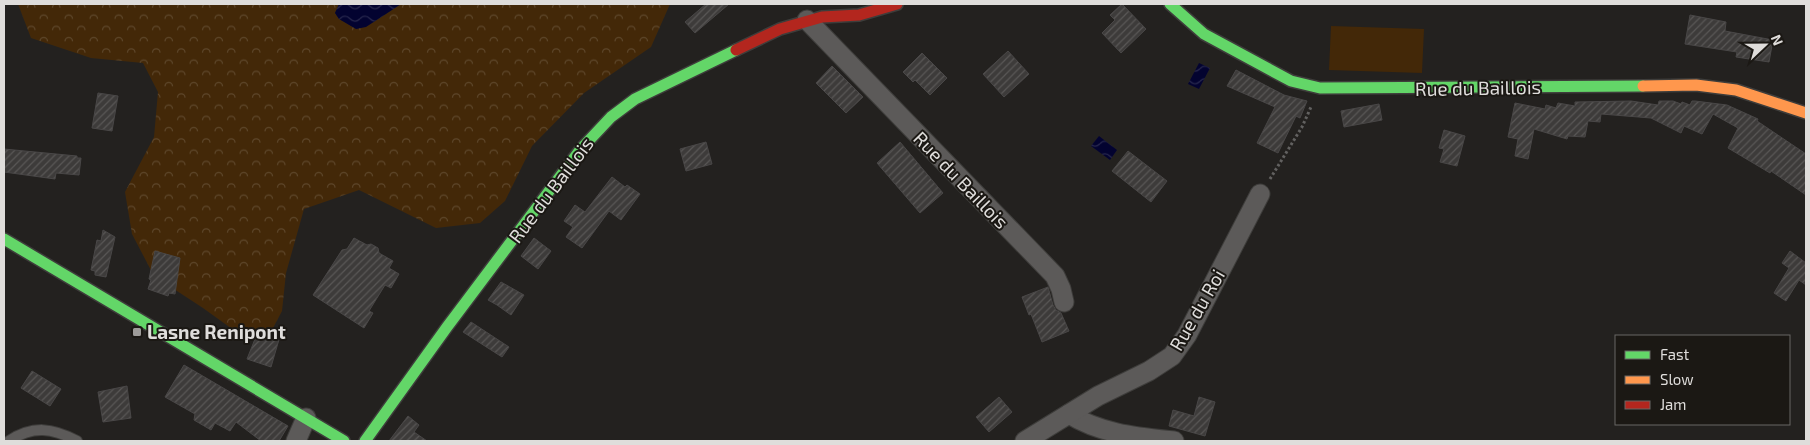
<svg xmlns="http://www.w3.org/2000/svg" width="1810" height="445" font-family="'Exo 2',sans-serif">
<defs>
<pattern id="forest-crowns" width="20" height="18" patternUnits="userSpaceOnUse" patternTransform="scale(1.25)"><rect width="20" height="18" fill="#432808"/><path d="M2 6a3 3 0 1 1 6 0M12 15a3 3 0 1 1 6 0" fill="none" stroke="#5e472b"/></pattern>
<pattern id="water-waves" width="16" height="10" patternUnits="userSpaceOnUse" patternTransform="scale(1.25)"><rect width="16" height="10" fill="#030330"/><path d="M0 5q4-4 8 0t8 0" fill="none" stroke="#27274d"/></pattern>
<pattern id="building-hatch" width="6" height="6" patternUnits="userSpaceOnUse" patternTransform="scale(1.25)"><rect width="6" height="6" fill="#3d3b3a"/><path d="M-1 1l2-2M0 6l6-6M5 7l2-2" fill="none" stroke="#595756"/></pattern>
</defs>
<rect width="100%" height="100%" fill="#23211f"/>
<path fill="url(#forest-crowns)" d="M18 4H339L335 13 339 19 357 29 374 22 401 4H670L651 47 584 93 532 146 505 201 480 223 436 228 359 190 304 209 286 273 282 311 272 330 246 339 203 308 154 276 132 234 125 192 154 137 158 92 143 63 91 58 31 38Z"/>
<path fill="#432808" d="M1331 26 1424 29 1422 73 1329 70Z"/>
<g fill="url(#water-waves)">
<path d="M339 4H401L366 27 356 29 339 19 335 13Z"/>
<path d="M1199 63 1210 68 1199 89 1188 84Z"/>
<path d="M1099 136 1117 150 1110 160 1091 146Z"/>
</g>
<g fill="url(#building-hatch)" stroke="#494747">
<path d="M706 4H729L695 33 685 22Z"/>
<path d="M1122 4 1146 29 1121 53 1102 33 1115 20 1110 15Z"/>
<path d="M1690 15 1726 22 1725 31 1773 40 1769 62 1736 57 1737 52 1685 44Z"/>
<path d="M1008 51 1029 74 1004 97 983 74Z"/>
<path d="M922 53 947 78 930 95 915 80 913 82 903 72Z"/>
<path d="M832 66 863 97 846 113 816 83Z"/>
<path d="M1236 70 1284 95 1307 101 1300 118 1296 116 1278 153 1257 143 1275 107 1227 86Z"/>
<path d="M98 93 118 96 112 131 92 128Z"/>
<path d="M1631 101 1658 105 1659 101H1673L1681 104 1682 102 1690 105 1692 101H1695L1727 105 1758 119 1757 121 1806 154V195L1771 171 1770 173 1728 148 1738 128 1713 114 1702 134 1684 126 1681 133 1651 118 1601 114 1600 122 1588 121 1585 137 1568 136 1567 139 1534 129 1528 159 1515 156 1518 139 1508 137 1515 103 1545 109 1546 105 1556 108 1558 103 1575 106V102Z"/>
<path d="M1379 104 1382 120 1344 127 1341 111Z"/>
<path d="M1444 130 1465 136 1457 166 1440 162 1444 149 1439 148Z"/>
<path d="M706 142 712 164 686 171 680 149Z"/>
<path d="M900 142 943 193 920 213 877 163Z"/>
<path d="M4 149 77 156V158H81L79 175 56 173 55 179 4 172Z"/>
<path d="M1128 151 1167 181 1151 202 1112 171Z"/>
<path d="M612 177 625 187 627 185 640 194 621 220 609 211 582 248 566 237 573 227 564 221 575 205 585 212Z"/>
<path d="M103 230 115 237 106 277 95 275V271L91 270 97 240 101 241Z"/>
<path d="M354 238 367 245 371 244 378 248 379 253 393 261 389 268 399 274 391 288 385 285 369 311 373 313 364 328 313 295 342 250 347 249Z"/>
<path d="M534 238 551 251 538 269 521 256Z"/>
<path d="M155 251 180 258 175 294 169 293 168 296 148 289 151 280 149 279Z"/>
<path d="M1790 251 1806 263V285L1799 280 1786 301 1774 293 1789 268 1782 263Z"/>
<path d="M501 282 524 295 511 315 497 305 488 300Z"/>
<path d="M1048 287 1053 305 1056 310 1061 313 1069 331 1042 342 1031 314 1029 315 1022 297Z"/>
<path d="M471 322 509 347 502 357 463 332Z"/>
<path d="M259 329 280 336 271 367 247 359Z"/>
<path d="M184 365 288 426 279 441H261L236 422 230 431 215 423 211 430 194 420 195 414 165 397Z"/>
<path d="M32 371 61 389 50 406 21 388Z"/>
<path d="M127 386 131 418 103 422 98 392Z"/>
<path d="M999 397 1012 412 989 432 976 417Z"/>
<path d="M1199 397 1215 402 1205 436 1169 426 1173 410 1194 416Z"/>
<path d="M408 416 419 425 414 432 427 441H389Z"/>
</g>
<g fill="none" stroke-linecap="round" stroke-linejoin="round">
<defs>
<path id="lane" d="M9 441C33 425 53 428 77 441"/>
<g id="street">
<path d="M807 20 1055 276 1061 289 1064 302"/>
<path d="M1069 414C1101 434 1137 437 1174 441"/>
<path d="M296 441 306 418"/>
<path d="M1025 441 1098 396 1149 371 1172 356 1187 335 1260 194"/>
</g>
<g id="fast">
<path d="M1170 4 1204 34 1291 81 1320 88 1643 86"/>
<path d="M4 239 344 441"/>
<path d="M365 441 447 327 580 150 611 117 635 99 736 50"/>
</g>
<path id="slow" d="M1643 86 1696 85 1736 90 1806 113"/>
<path id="jam" d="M736 50 780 29 822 17 859 15 897 4"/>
</defs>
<use href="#lane" stroke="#3e3d3b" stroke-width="12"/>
<use href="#street" stroke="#3e3d3b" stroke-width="21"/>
<use href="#fast" stroke="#3e3d3b" stroke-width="14"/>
<use href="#slow" stroke="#3e3d3b" stroke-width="14"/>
<use href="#jam" stroke="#3e3d3b" stroke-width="14"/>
<path stroke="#626160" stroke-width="3" stroke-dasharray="2.5 2.5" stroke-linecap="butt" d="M1270 179 1302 127 1311 107"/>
<use href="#lane" stroke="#5c5a59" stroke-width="10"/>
<use href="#street" stroke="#5c5a59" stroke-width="19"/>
<use href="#fast" stroke="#63d668" stroke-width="11"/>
<use href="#slow" stroke="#ff974d" stroke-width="11"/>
<use href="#jam" stroke="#b3261e" stroke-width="11"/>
</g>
<rect fill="#9d9b99" stroke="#1b1814" stroke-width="2" x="132" y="327" width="10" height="10" rx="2.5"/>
<g text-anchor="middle" stroke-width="4" stroke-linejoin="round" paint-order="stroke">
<g font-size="19" fill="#dfdddb" stroke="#1b1814">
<text transform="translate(1478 88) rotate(-1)" y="7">Rue du Baillois</text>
<text transform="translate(961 180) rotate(46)" y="7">Rue du Baillois</text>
<text transform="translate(551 190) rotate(-53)" y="7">Rue du Baillois</text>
<text transform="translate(1197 310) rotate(-60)" y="7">Rue du Roi</text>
</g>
<g font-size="19" font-weight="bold" fill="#dfdddb" stroke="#1b1814" text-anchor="start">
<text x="147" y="339">Lasne Renipont</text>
</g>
</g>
<rect width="1810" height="445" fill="none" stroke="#dfdddb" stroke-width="10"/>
<rect x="1615" y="335" width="175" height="90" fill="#1b1814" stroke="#696764"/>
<rect x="1625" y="351" width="25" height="8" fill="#63d668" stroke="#696764"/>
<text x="1660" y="360" font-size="15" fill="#dfdddb">Fast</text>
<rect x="1625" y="376" width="25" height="8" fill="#ff974d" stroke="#696764"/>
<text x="1660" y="385" font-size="15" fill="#dfdddb">Slow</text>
<rect x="1625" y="401" width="25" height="8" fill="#b3261e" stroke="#696764"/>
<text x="1660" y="410" font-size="15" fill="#dfdddb">Jam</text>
<g transform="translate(1765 45) rotate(68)" stroke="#1b1814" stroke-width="4" paint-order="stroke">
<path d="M0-4L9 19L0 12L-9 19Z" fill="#dfdddb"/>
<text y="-8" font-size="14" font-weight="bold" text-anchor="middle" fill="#dfdddb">N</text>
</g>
</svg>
